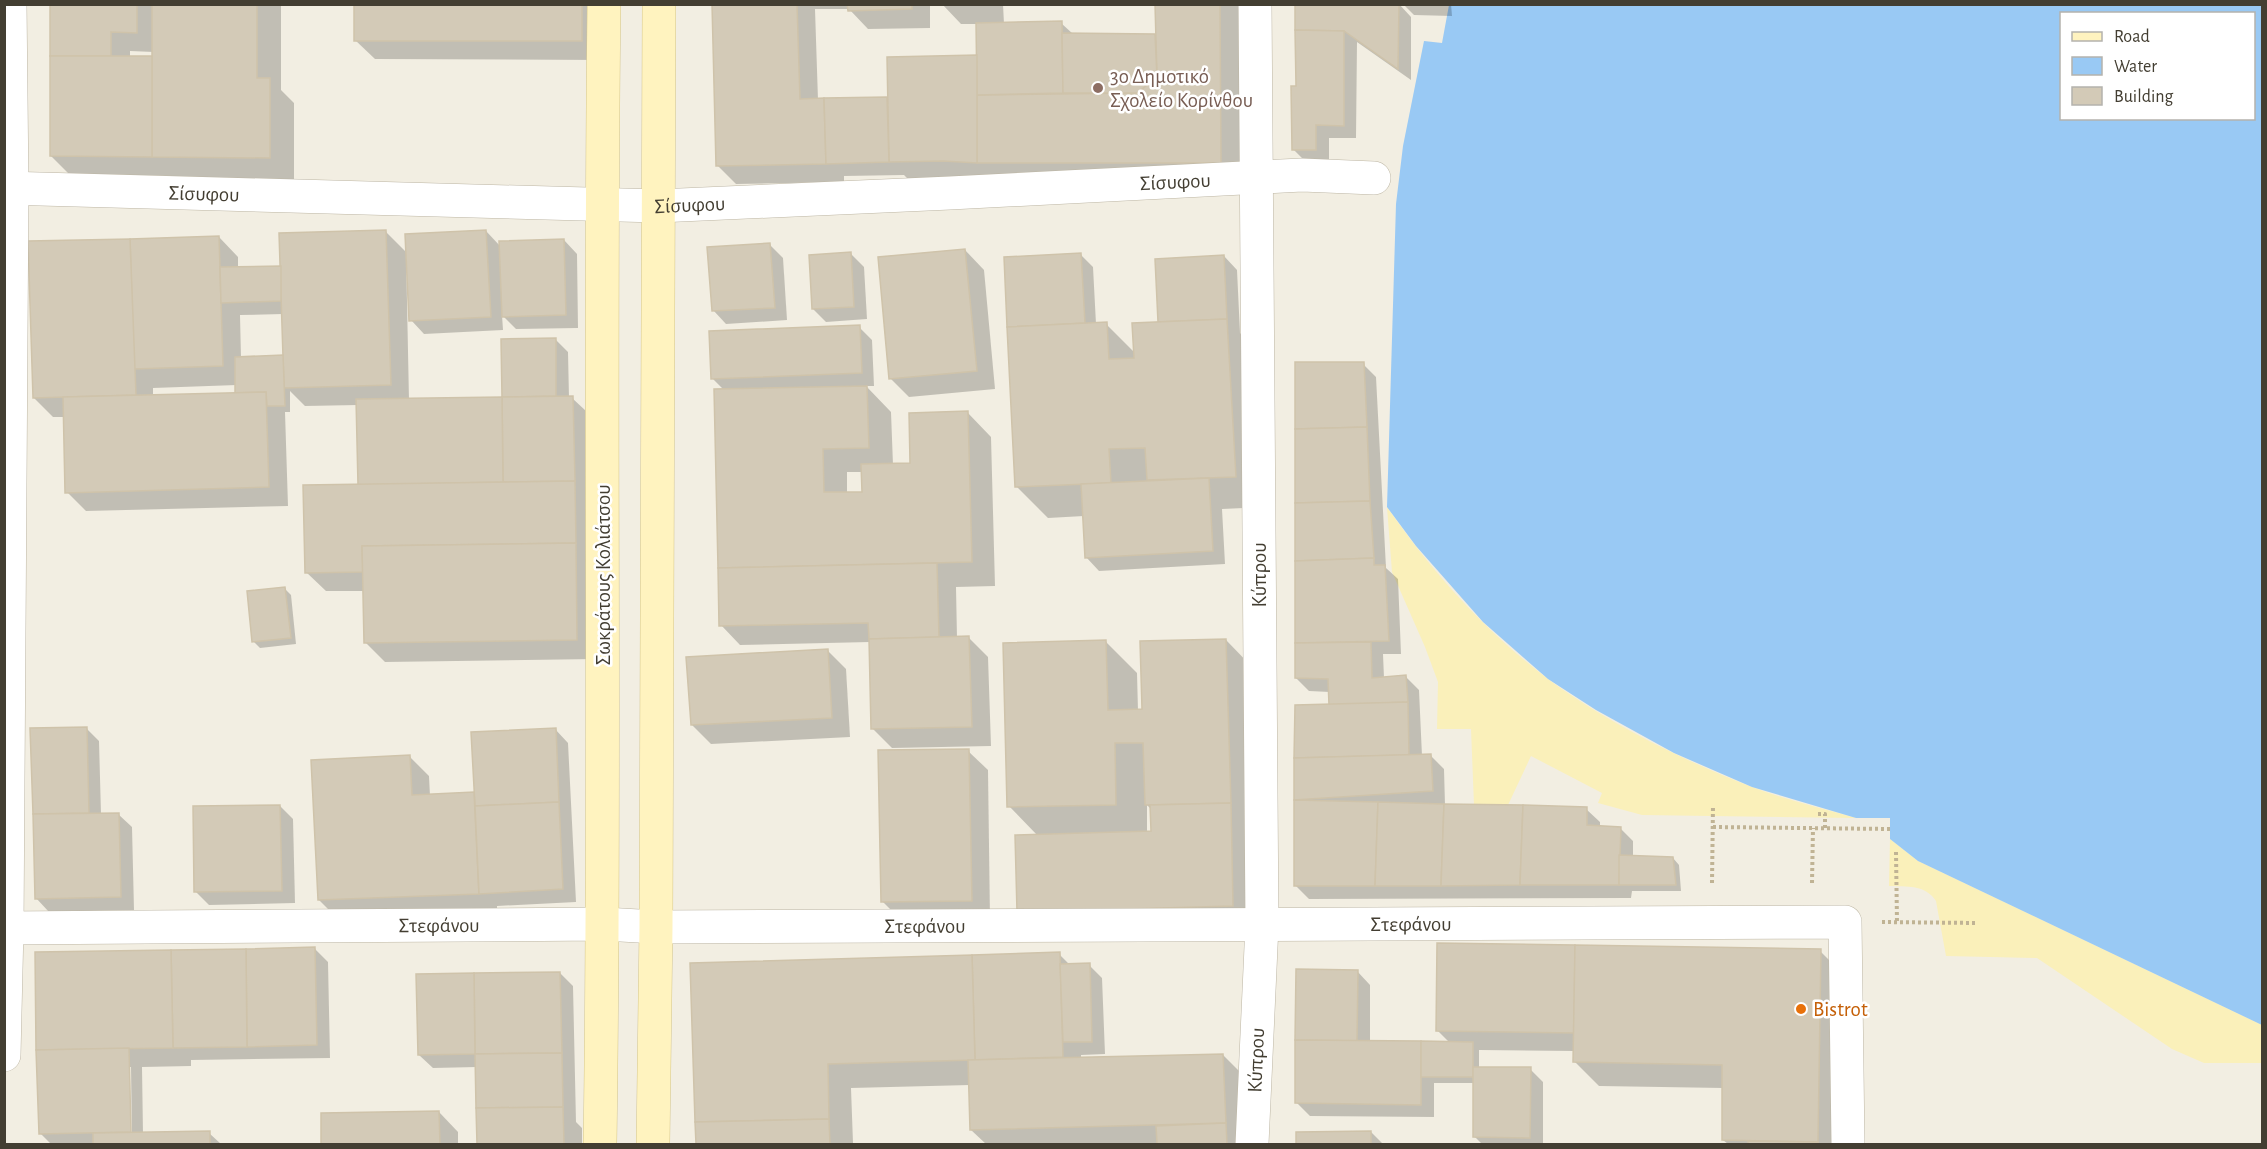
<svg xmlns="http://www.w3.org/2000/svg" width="2267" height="1149" font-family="'Alegreya Sans',sans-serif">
<rect width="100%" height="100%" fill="#f2eee2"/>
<g fill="#faf0ba">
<path d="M1387 507C1432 572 1486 632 1548 679 1606 722 1684 761 1752 787 1786 800 1821 808 1856 818L1642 815 1598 803 1602 793 1531 756 1508 805H1474L1471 729H1437L1438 682 1425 647 1392 572Z"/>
<path d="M1890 839 1918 861 2262 1025V1063H2204L2172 1049 2037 958 1946 956 1936 901C1925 884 1907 887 1889 886Z"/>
</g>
<path fill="#99c9f4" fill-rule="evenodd" d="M1449 5H2262V1025L1918 861 1890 839V818H1856L1752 787 1674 753 1596 710 1548 679 1483 622 1416 546 1387 507 1396 204 1403 146 1424 41 1442 43ZM2062 14H2254V118H2062Z"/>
<g fill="#0003" fill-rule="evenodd">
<path d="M52 4H281V90L294 103V182L178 181 173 176 70 175 51 156ZM130 51 154 52V60L130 57Z"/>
<path d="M356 4H601V60L375 59 355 40Z"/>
<path d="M713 4H930V28L868 29 849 9H815L818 100 887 99 889 101 978 57V24H961L942 4H1003L1004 24 1061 23 1073 34 1155 35 1158 38 1157 4H1243L1245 187 910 181 904 175 844 176V182L736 184 717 165Z"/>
<path d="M1296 4H1399L1411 17V80L1357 42 1356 138H1329V162H1306L1293 149 1297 88Z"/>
<path d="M1403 4H1451L1452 16 1414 15Z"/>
<path d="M385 231 406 252 409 400 503 398 502 340 555 339 568 352 569 398H572L586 411 587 496 596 659 385 662 366 643 365 591H326L306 572 359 486 358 405 305 406 290 391V412H285L288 506 86 511 67 492 65 417H53L34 398 219 237 238 257V268L282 267ZM283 314 285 359 241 358 240 315ZM237 385V394L153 396V388Z"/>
<path d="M486 231 501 247 564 240 577 254 578 328 516 329 502 315 503 330 424 334 411 320Z"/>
<path d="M770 245 783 258 787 320 726 324 713 310Z"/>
<path d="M965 250 984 270 995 389 909 397 890 378Z"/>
<path d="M851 254 864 267 867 319 826 322 813 309Z"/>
<path d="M1080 254 1093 267 1096 324H1106L1135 353 1160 323 1224 256 1237 270 1240 333 1258 352 1266 507 1222 509 1225 564 1099 571 1086 557 1084 516 1048 518 1017 487 1008 327Z"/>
<path d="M859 327 872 340 874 386H866L891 412 893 465H912L967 412 991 437 995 586 956 587 957 638H969L988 657 991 746 892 748 873 729 870 642 740 645 721 625 715 391 724 390 713 379ZM847 472H863L864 493H847Z"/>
<path d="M1296 364H1363L1376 377 1386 568 1398 579 1401 654H1383L1384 678 1406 677 1419 690 1422 756H1431L1444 769 1445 805 1586 809 1600 822V827L1620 828 1633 841V857L1673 858 1679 865 1681 891H1632L1631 898 1309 899 1296 886V706L1330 707V692L1309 691 1296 678Z"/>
<path d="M285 589 291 595 296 644 260 648 253 641Z"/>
<path d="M1226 640 1257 672 1252 925 1037 930 1038 836 1009 806 1106 642 1137 673 1138 711H1143ZM1147 805 1152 810V833H1147Z"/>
<path d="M827 650 846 669 850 737 711 744 692 725Z"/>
<path d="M86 728 99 741 101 814H118L132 827 134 910 49 912 36 898 32 730Z"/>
<path d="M555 729 568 743 576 902 497 906V912L338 919 319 900 410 757 429 776 430 796 476 793Z"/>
<path d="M968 751 988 770 990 920 902 921 882 901Z"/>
<path d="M280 806 293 819 295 903 209 905 196 892Z"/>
<path d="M315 949 328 962 330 1058 191 1060V1066L142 1067 143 1134 209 1133 221 1144H51L40 1133 38 1050ZM128 1067H131L132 1140H129Z"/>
<path d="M1820 951 1844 975 1842 1144H1728L1723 1140V1088L1599 1086 1575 1062V1051L1479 1050V1068L1530 1069 1543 1082V1144H1482L1475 1137 1474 1083H1434V1117L1310 1116 1297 1103 1357 971 1370 985V1042L1450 1043 1437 1030Z"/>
<path d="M1059 954 1071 966 1089 965 1102 978 1105 1054 1081 1055V1058L1223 1055 1242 1074 1239 1144H986L971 1130 970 1085 851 1088 853 1143H848V1144H697L691 964Z"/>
<path d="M560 973 573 986 576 1122 582 1128V1144H479L477 1067 433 1068 419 1055Z"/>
<path d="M439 1112 458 1132V1144H323L322 1114Z"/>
<path d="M1371 1132 1383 1144H1297V1133Z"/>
</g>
<g fill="#d3cab7" stroke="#cfc3aa" stroke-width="1.5">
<path d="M50 4H137V33L111 32V56H50Z"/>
<path d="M152 4H257V78H270V158L152 157Z"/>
<rect x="354" y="4" width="228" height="37"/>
<path d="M712 4H797L800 99 824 98 826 164 716 166Z"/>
<path d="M847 4H912V9L848 11Z"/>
<path d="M1155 4H1220L1221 163H977V95L1137 93 1157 77Z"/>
<path d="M1295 4H1399L1398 69 1344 31 1295 30Z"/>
<path d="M1062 21 1063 93 977 95 976 23Z"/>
<path d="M1295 30 1344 31V126L1316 125V150H1292L1291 86H1296Z"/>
<path d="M1062 33 1155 34 1157 77 1137 93H1063Z"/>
<path d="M977 55V163L943 161 889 162 887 57Z"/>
<path d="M50 56H152V157L50 156Z"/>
<path d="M887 97 889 162 826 164 824 98Z"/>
<path d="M386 230 391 385 284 388 279 233Z"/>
<path d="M486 230 491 317 409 321 405 234Z"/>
<path d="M219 236 223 366 134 369 130 239Z"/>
<path d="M130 239 136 395 33 398 28 241Z"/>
<path d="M564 239 566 315 502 317 499 241Z"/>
<path d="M770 243 775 308 712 311 707 247Z"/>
<path d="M965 249 977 371 889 379 878 257Z"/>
<path d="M851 252 854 307 812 309 809 255Z"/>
<path d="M1081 253 1085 323 1007 327 1004 257Z"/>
<path d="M1224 255 1227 319 1158 322 1155 259Z"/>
<path d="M281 266V301L221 303 220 267Z"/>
<path d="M1227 319 1236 477 1147 480 1145 448 1109 449 1111 483 1015 487 1007 327 1107 322 1109 359 1134 358 1132 323Z"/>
<path d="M860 325 862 373 711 379 709 331Z"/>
<path d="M556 338V396L502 397 501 339Z"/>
<path d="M283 355 285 406H267L266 392 235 393V357Z"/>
<path d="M1295 362H1364L1367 427 1295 429Z"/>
<path d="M867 386 869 448 823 449 824 492H862L861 464 910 463 909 413 968 411 972 562 718 568 714 389Z"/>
<path d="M266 392 269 487 65 493 63 397Z"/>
<path d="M573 396 575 481 503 482 502 397Z"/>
<path d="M502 397 503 482 358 485 356 399Z"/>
<path d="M1367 427 1370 501 1295 503V429Z"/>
<path d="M1209 478 1213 551 1085 558 1081 484Z"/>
<path d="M575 481 576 543 362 546 363 572 305 573 303 485Z"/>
<path d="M1370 501 1374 558 1295 561V503Z"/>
<path d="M576 543 577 640 364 643 362 546Z"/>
<path d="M1374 558V565H1385L1389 641 1295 643V561Z"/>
<path d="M937 563 939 637 869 639 868 623 719 626 718 568Z"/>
<path d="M285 587 291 638 252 642 247 591Z"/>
<path d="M969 636 972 727 871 729 869 639Z"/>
<path d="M1226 639 1231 803 1145 805 1143 743H1115L1116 805 1007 807 1003 643 1106 640 1108 710 1142 709 1140 641Z"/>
<path d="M1371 642 1372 678 1406 675 1408 702 1329 705 1328 679 1295 678V643Z"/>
<path d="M828 649 832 718 691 725 686 657Z"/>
<path d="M1408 702 1409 755 1294 758 1295 705Z"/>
<path d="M87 727 89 813 33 814 30 728Z"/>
<path d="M556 728 559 802 475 806 471 732Z"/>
<path d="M969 749 972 901 881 902 878 750Z"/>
<path d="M1431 754 1433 791 1294 800V758Z"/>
<path d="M410 755 412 795 474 792 479 894 318 900 311 760Z"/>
<path d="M1294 800 1378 802 1375 886H1294Z"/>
<path d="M559 802 563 889 479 894 475 806Z"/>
<path d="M1378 802 1444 804 1441 886H1375Z"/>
<path d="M1231 803 1233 906 1017 912 1015 835 1151 831 1150 805Z"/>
<path d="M1444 804 1523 805 1520 885 1441 886Z"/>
<path d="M280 805 282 891 194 892 193 806Z"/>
<path d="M1523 805 1587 807V825L1621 827 1619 885H1520Z"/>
<path d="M119 813 121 897 35 899 33 814Z"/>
<path d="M1619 855 1673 857 1676 885H1619Z"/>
<path d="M1437 943 1575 945 1574 1033 1436 1031Z"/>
<path d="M1575 945 1821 949 1818 1142 1722 1140V1065L1573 1062Z"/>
<path d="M315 947 317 1045 247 1047 246 949Z"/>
<path d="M246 949 247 1047 173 1048 171 950Z"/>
<path d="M171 950 173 1048 36 1050 35 952Z"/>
<path d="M1060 952 1063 1057 975 1060 972 955Z"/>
<path d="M972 955 975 1060 828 1064 829 1119 695 1122 690 963Z"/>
<path d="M1090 963 1092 1042H1063L1060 964Z"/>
<path d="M1296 969 1358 970 1357 1041 1295 1040Z"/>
<path d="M560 972 562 1053 475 1054 474 973Z"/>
<path d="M474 973 475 1054 418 1055 416 974Z"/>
<path d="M1295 1040 1421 1041V1105L1295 1103Z"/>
<path d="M1421 1041 1473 1042V1077H1421Z"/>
<path d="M129 1048 131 1132 39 1134 36 1050Z"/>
<path d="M562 1053 563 1107 476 1108 475 1054Z"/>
<path d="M1223 1054 1226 1123 970 1130 968 1060Z"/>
<path d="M1473 1067H1531L1530 1138 1473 1137Z"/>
<path d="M563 1107 564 1144H477L476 1108Z"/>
<path d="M439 1111 440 1144H321V1113Z"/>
<path d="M829 1119 830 1144H696L695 1122Z"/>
<path d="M1226 1123 1227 1144H1157L1156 1126Z"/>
<path d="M210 1131V1144H93V1133Z"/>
<path d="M1371 1131V1144H1296V1132Z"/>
<path d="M1748 1141 1818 1142V1144H1748Z"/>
</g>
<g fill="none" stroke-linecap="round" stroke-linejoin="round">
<defs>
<g id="street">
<path id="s1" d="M4 188 658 206 950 193 1302 175 1374 178"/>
<path id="s2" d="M4 928 604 924 656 927 1845 922 1848 1144"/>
<path d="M4 1055 7 928 12 188 10 4"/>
<path id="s3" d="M1252 1144 1262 925 1255 4"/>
</g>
<g id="secondary">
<path d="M600 1144C606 765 599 384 604 4"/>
<path d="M653 1144 656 927 659 4"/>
</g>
</defs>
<use href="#street" stroke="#bdb6a4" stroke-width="34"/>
<use href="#secondary" stroke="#d4c68e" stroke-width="34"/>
<g stroke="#c0b394" stroke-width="4" stroke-dasharray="3 3" stroke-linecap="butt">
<path d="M1818 814H1825V828"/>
<path d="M1713 827 1890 829"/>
<path d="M1896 852 1897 922"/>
<path d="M1712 883 1713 806"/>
<path d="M1812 883 1813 828"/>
<path d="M1882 922 1975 923"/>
</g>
<use href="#street" stroke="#fff" stroke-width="33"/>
<use href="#secondary" stroke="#fff3bf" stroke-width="33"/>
</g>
<circle fill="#8d6e63" stroke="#fff" stroke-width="2" cx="1098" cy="88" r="6"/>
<circle fill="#e8710a" stroke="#fff" stroke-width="2" cx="1801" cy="1009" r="6"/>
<g text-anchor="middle" stroke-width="5" stroke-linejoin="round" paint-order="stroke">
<g font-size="21" fill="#785e54" stroke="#fff" text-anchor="start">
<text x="1110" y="83">3ο Δημοτικό<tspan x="1110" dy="24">Σχολείο Κορίνθου</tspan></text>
</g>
<g font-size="21" fill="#433e32" stroke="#fff">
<text dy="7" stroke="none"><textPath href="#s1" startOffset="1172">Σίσυφου</textPath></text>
<text dy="7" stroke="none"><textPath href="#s1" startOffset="200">Σίσυφου</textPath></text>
<text dy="7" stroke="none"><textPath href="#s1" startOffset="686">Σίσυφου</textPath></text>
<text transform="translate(603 575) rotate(-90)" y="7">Σωκράτους Κολιάτσου</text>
<text transform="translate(1259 575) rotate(-90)" y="7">Κύπρου</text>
<text dy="7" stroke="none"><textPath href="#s2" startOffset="435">Στεφάνου</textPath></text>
<text dy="7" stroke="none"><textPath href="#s2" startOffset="1407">Στεφάνου</textPath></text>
<text dy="7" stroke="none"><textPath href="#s2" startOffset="921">Στεφάνου</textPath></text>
<text dy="7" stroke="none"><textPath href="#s3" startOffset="84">Κύπρου</textPath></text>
</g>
<g font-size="21" fill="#c56008" stroke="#fff" text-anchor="start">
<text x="1813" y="1016">Bistrot</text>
</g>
</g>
<rect width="2267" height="1149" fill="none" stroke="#433e32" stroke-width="12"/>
<rect x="2060" y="12" width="195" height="108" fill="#ffffff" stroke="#b4b2ad" stroke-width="1.5"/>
<rect x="2072" y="32" width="30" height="9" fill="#fff3bf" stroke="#b4b2ad" stroke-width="1.5"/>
<text x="2114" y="42" font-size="18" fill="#433e32">Road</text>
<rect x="2072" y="57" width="30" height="18" fill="#99c9f4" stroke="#b4b2ad" stroke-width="1.5"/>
<text x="2114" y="72" font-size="18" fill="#433e32">Water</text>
<rect x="2072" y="87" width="30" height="18" fill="#d3cab7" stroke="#b4b2ad" stroke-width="1.5"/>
<text x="2114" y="102" font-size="18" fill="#433e32">Building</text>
</svg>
